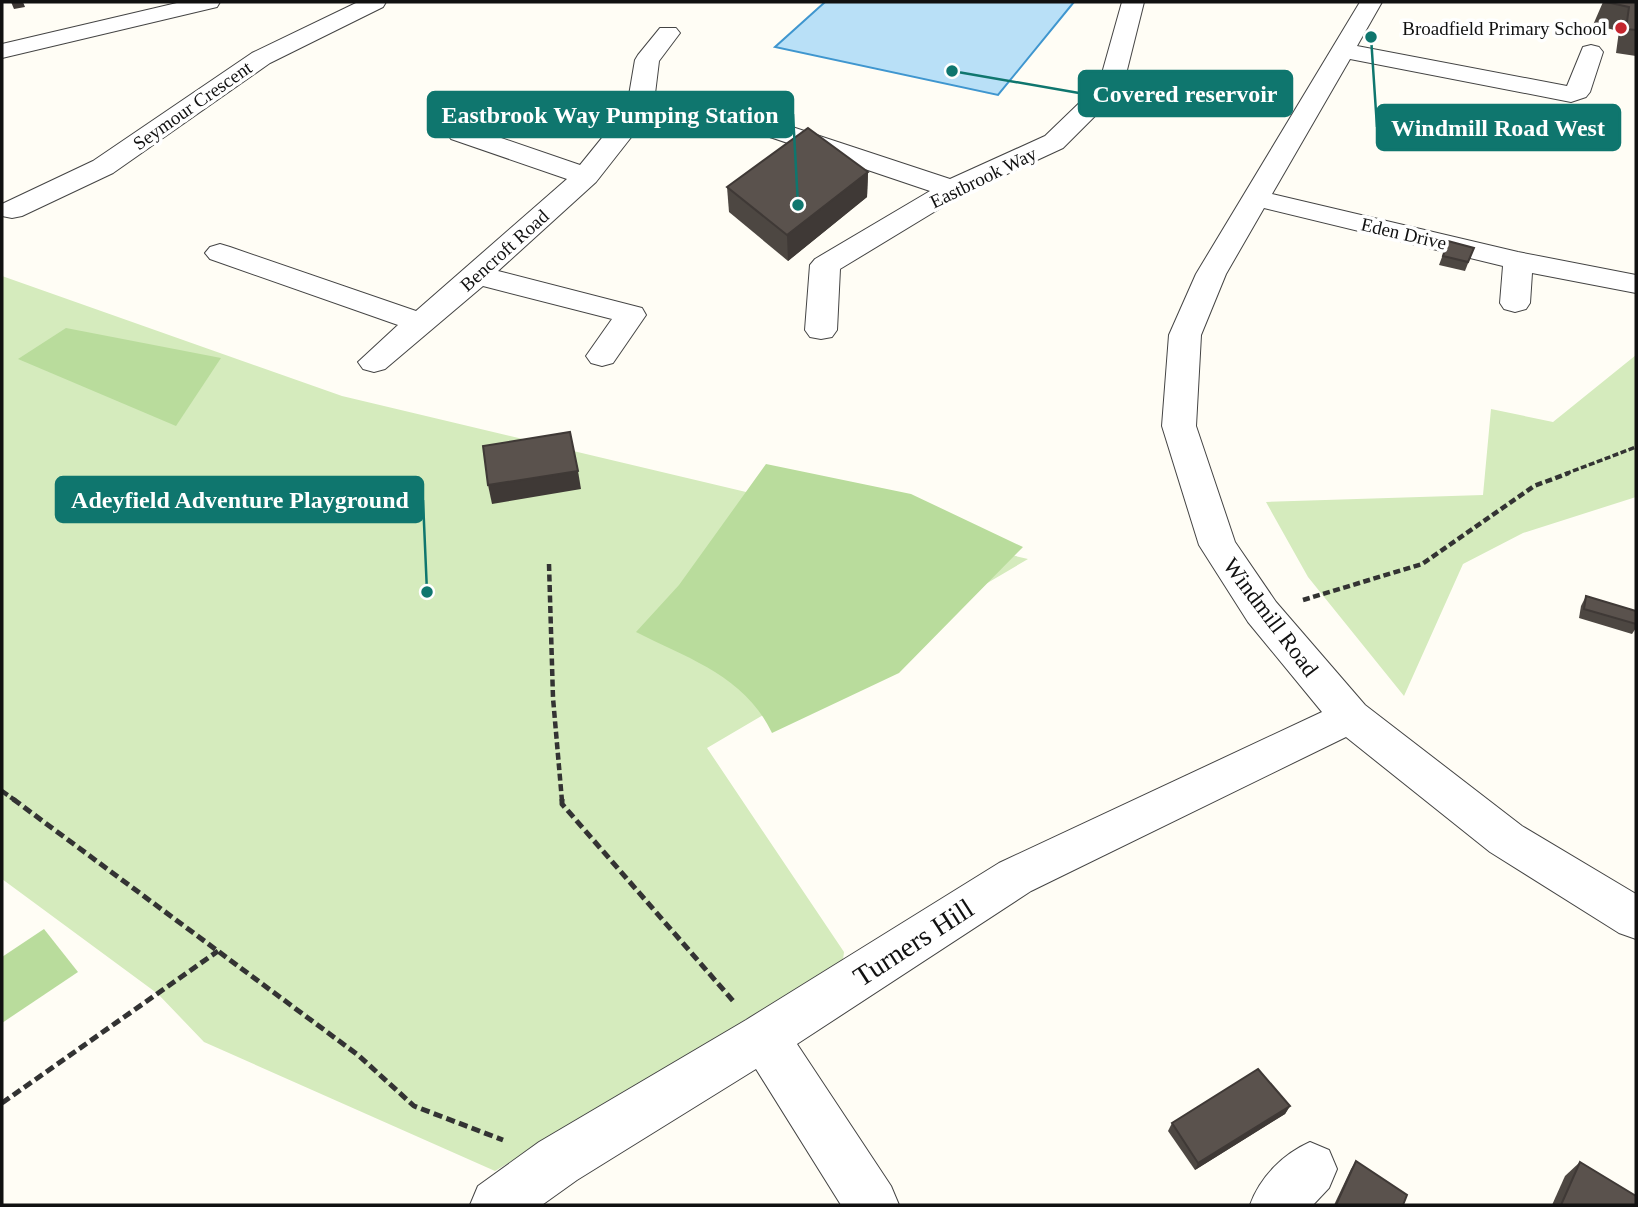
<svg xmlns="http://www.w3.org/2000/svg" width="1638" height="1207" font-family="Georgia,serif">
<rect width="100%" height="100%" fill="#fffdf5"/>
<g fill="#d5ebbd">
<path d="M2 276 342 396 1028 559 707 748 844 952 841 976 777 1004 495 1171 204 1042 158 994 2 879Z"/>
<path d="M1636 355V497L1523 533 1463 564 1404 696 1308 577 1266 502 1483 495 1491 409 1553 422Z"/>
</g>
<g fill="#b9dc9c">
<path d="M66 328 221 358 176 426 18 359Z"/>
<path d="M766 464 911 494 1023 547 899 673 772 733C745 676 689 659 636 632L679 585Z"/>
<path d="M44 929 78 972 2 1023V957Z"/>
</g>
<path fill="#b9e0f7" stroke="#3f96cf" stroke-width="2" d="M825 2H1074L998 95 775 47Z"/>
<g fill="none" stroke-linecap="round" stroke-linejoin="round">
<defs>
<g id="minor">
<path d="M181 2H220L217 7 2 58V44Z"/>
<path d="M358 2H386L383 7 270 63 113 173 22 216 12 218 2 216V204L93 161 252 53Z"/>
<path d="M1122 2H1144L1123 86 1120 91 1063 148 962 195 840 269 837 330 832 337 821 339 810 337 805 330 810 265 815 259 930 191 755 132 647 117 596 182 498 271 642 308 646 315 613 363 602 366 591 363 586 356 612 319 483 286 385 369 374 372 363 369 358 362 398 325 210 259 205 253 210 247 220 244 230 247 416 311 567 179 451 139 447 133 451 127 460 125 469 127 580 165 627 107 635 60 638 55 660 28H676L680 33 659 61 654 102 768 119 950 179 1045 136 1099 84Z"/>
<path d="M1360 2H1382L1357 46 1567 86 1583 47 1591 45 1599 47 1603 52 1590 92 1586 97 1571 102 1350 59 1272 194 1518 252 1636 275V293L1532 273 1530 303 1526 309 1515 312 1504 309 1500 303 1503 266 1264 208 1226 274 1201 335 1196 426 1235 542 1276 602 1365 705 1522 826 1636 894V939L1619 933 1490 852 1346 737 1031 891 797 1044 891 1186 899 1205H841L756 1069 577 1180 542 1205H470L478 1186 539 1142 746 1020 999 863 1322 712 1248 622 1199 545 1162 426 1169 335 1196 274Z"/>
<path d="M1310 1142 1329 1150 1337 1169 1329 1188 1313 1205H1250C1260 1177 1283 1154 1310 1142Z"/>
</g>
</defs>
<use href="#minor" stroke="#444" stroke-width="2"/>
<path stroke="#333" stroke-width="3.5" stroke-dasharray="6 2.5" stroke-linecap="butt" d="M1565 474 1636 447"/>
<g stroke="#333" stroke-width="4.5" stroke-dasharray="7 3.5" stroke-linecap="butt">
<path d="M549 564 553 698 562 801"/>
<path d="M1303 600 1422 564 1534 486 1569 473"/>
<path d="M2 791 16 801"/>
</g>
<g stroke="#333" stroke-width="5" stroke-dasharray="9 4.5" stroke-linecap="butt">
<path d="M13 799 358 1055 414 1106 503 1140"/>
<path d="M562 799V804L734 1002"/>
<path d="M2 1103 218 951"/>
</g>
<use href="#minor" fill="#fff" fill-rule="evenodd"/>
</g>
<g fill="#4d4742">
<path d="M1603 2H1636V56L1616 53 1619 31 1593 25Z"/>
<path d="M868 172 867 197 788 261 729 212 727 187Z"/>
<path d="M1448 241 1474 248 1465 271 1439 265Z"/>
<path d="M1586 596 1636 611V628L1632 634 1579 618 1581 606Z"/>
<path d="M1290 1106 1285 1114 1195 1170 1168 1131 1172 1123Z"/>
<path d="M1356 1161 1403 1205H1334L1351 1169Z"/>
<path d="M1580 1162 1636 1205H1552L1565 1176Z"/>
</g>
<g fill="#3f3936">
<path d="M11 2H23L25 7 14 9Z"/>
<path d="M868 172 867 197 788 261 787 235Z"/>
<path d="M578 471 581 489 492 504 488 485Z"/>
<path d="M1290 1106 1285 1114 1195 1170 1198 1163Z"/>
</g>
<g fill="#5a524d" stroke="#3f3936" stroke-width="2">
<path d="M1606 2H1636V30L1626 29 1629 7Z"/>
<path d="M808 128 868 172 787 235 727 187Z"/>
<path d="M1448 241 1474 248 1468 262 1443 256Z"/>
<path d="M570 432 578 471 488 485 483 446Z"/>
<path d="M1586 596 1636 611V624L1584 609Z"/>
<path d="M1258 1069 1290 1106 1198 1163 1172 1123Z"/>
<path d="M1356 1161 1407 1195 1403 1205H1336Z"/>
<path d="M1580 1162 1636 1196V1205H1561Z"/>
</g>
<circle fill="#c4262e" stroke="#fff" stroke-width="2.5" cx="1621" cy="28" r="7"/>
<g text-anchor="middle" stroke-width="7" stroke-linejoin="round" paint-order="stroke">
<g font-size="19" fill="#111" stroke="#fff" text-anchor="end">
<text x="1607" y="35">Broadfield Primary School</text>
</g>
<g font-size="19" fill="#111" stroke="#fff">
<text transform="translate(192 105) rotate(-35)" y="7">Seymour Crescent</text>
<text transform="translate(983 177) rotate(-26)" y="7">Eastbrook Way</text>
<text transform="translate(1404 233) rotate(13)" y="7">Eden Drive</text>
<text transform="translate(504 250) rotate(-42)" y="7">Bencroft Road</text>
</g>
<g font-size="23" fill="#111" stroke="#fff">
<text transform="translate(1271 617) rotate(53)" y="8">Windmill Road</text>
</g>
<g font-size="28" fill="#111" stroke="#fff">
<text transform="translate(913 942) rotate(-33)" y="10">Turners Hill</text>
</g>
</g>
<path fill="none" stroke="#0f766e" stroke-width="2.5" d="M952 71L1079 93M798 205L793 114M1371 37L1377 127M427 592L423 500"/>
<g fill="#0f766e" stroke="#fff" stroke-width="2.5">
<circle cx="952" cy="71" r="7"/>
<circle cx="798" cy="205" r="7"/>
<circle cx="1371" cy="37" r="7"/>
<circle cx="427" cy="592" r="7"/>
</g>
<g fill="#0f766e" stroke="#0f766e" stroke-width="2.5">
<rect x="1079" y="71" width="213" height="45" rx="7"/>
<rect x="428" y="92" width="365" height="45" rx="7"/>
<rect x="1377" y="105" width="243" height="45" rx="7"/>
<rect x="56" y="477" width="367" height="45" rx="7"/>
</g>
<g font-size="24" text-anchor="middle" font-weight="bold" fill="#fff">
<text x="1185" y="102">Covered reservoir</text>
<text x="610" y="123">Eastbrook Way Pumping Station</text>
<text x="1498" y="136">Windmill Road West</text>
<text x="240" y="508">Adeyfield Adventure Playground</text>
</g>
<rect width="1638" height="1207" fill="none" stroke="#111111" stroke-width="7"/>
</svg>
